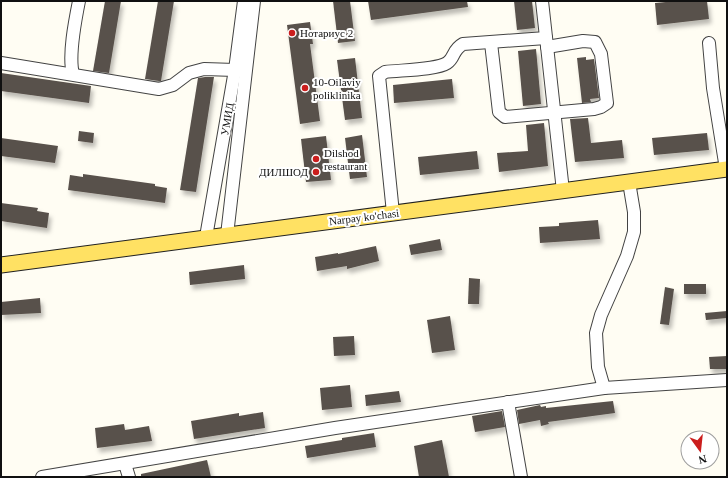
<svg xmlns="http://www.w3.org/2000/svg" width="728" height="478" font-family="'Times New Roman',serif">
<defs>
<filter id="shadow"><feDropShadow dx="2.5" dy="4.5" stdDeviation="2" flood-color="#0004"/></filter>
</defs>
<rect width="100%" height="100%" fill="#fffdf3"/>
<g fill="#59514b" filter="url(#shadow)">
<path d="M105 1H121L109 73 93 71Z"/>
<path d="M158 1H174L161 81H159L145 79Z"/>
<path d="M333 1H350L355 41 338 43Z"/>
<path d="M368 1H467L468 7 371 20Z"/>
<path d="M514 1H532L535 28 517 30Z"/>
<path d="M676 1H707L709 19 657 25 655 3Z"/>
<path d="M310 22 313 44H310L320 121 300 124 287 25Z"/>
<path d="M536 49 541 104 523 106 518 51Z"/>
<path d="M586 57V60L594 59 599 98 590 99 591 102 582 103 577 58Z"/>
<path d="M355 58 362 118 345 120 337 60Z"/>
<path d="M1 73 91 86 89 103 1 91Z"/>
<path d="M205 77H214L196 192 180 190 198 78Z"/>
<path d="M452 79 454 98 394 103 393 85Z"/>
<path d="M588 118 591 143 622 140 624 158 575 162 570 119Z"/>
<path d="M544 123 548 166 499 172 497 153 528 151 526 125Z"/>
<path d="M79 131 94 133 93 143 78 141Z"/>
<path d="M707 133 709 150 654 155 652 138Z"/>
<path d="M362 135 367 177 350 179 345 138Z"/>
<path d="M326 136 331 180 306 182 301 139Z"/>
<path d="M1 138 58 146 55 163 1 156Z"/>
<path d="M477 151 479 169 420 175 418 157Z"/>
<path d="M83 174 155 184V186L167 188 165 203 68 190 70 175 83 177Z"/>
<path d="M1 203 38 208 37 211 49 213 47 228 1 221Z"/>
<path d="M598 220 600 239 540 243 539 227 559 226V223Z"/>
<path d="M440 239 442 250 411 255 409 245Z"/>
<path d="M376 246 379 261 347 269V266L317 271 315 257 338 253V254Z"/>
<path d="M244 265 245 279 190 285 189 272Z"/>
<path d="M469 278 480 279 479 304H468Z"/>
<rect x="684" y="284" width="22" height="10"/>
<path d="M665 287 674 289 669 325 660 324Z"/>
<path d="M40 298 41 313 1 315V302Z"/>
<path d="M727 311V318L706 320 705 313Z"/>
<path d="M450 316 455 350 432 353 427 320Z"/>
<path d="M354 336 355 355 334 356 333 337Z"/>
<path d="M727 356V369H710L709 357Z"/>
<path d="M350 385 352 407 322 410 320 388Z"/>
<path d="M399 391 401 402 366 406 365 395Z"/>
<path d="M613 401 615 413 548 422 549 424 541 426 540 420 519 424 517 410 540 405 541 407 546 406V408Z"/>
<path d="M502 411 505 427 475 432 472 416Z"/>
<path d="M263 412 265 428 194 439 191 421 239 413V416Z"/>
<path d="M124 424 125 430 149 426 152 441 97 448 95 428Z"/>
<path d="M374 433 376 447 307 458 305 446 342 440V438Z"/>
<path d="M442 440 449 477H419L414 446Z"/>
<path d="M207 460 211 477H141V474Z"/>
</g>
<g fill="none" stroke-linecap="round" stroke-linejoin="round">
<defs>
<g id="minor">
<path d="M542 1 563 191"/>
<path d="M491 43 499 112 505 117 594 109 601 107 607 103 601 54 595 42 583 41 547 47"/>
<path d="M709 43 713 88 726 169"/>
<path d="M1 63 159 89 173 85 189 73 204 69 235 70"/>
<path d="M73 74C68 56 75 21 79 1"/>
<path d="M393 213 379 76 385 72C401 70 436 70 447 63 455 58 452 50 463 44L546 38"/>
<path d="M227 235 254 1"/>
<path d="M206 237 235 70 244 1"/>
<path d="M604 388 598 367 596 333 601 315 627 256 634 232V212L629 182"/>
<path d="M508 402 521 477"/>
<path d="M125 464 129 477"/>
<path d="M42 477 335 428 604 388 727 380"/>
</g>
<path id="major" d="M1 265 727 169"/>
</defs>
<use href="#minor" stroke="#434343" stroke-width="14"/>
<use href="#major" stroke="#212121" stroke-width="17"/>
<use href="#minor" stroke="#fff" stroke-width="12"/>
<use href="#major" stroke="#ffe163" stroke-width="15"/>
</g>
<g fill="#cb1e1d" stroke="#fff" stroke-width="1.5">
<circle cx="292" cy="33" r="4"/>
<circle cx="305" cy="88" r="4"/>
<circle cx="316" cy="159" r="4"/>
<circle cx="316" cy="172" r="4"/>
</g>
<g text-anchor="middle" stroke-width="4" stroke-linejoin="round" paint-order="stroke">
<g font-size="11" fill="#101010" stroke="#fff" text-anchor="start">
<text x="300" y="37">Нотариус 2</text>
<text x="313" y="86">10-Oilaviy<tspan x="313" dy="13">poliklinika</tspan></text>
<text x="324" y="157">Dilshod<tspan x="324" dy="13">restaurant</tspan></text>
<text x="308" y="176" text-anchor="end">ДИЛШОД</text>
</g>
<g font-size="11" fill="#101010" stroke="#fff">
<text transform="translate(227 119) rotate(-80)" y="4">УМИД</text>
<text transform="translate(364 217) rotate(-7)" y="4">Narpay ko'chasi</text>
</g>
</g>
<rect width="728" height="478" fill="none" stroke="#101010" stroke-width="4"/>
<g transform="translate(700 450) rotate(165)"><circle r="19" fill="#ffffff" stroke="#9f9f9f"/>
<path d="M0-3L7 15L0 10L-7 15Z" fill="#cb1e1d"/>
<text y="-6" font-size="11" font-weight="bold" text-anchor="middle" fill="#101010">N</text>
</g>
</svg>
